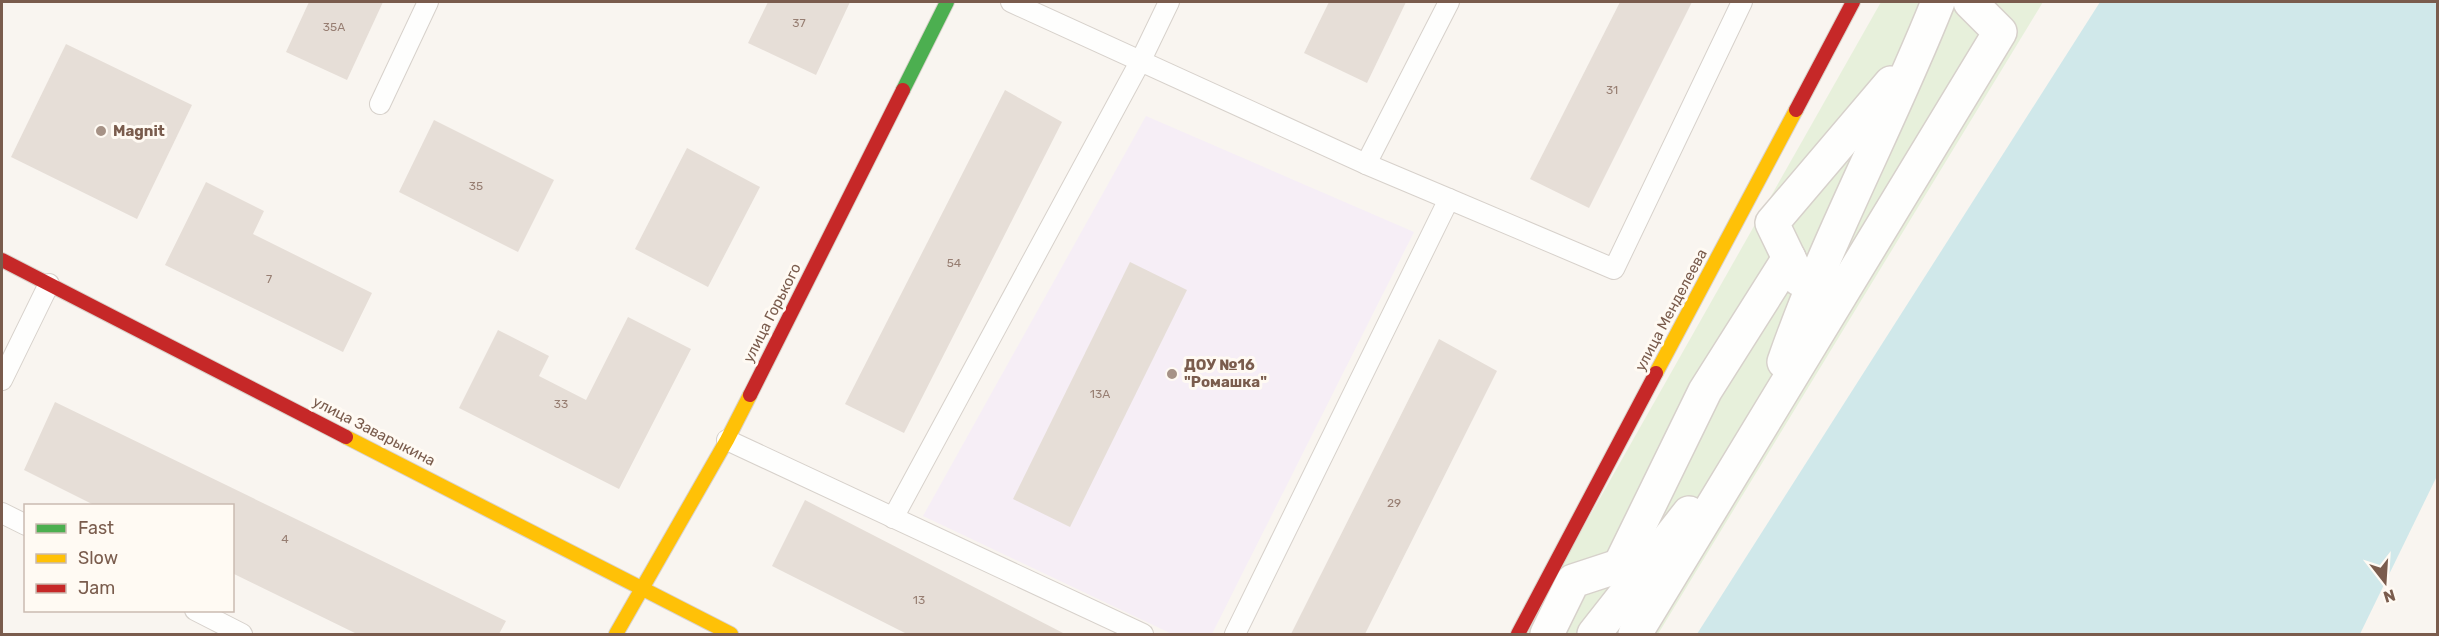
<svg xmlns="http://www.w3.org/2000/svg" width="2439" height="636" font-family="Rubik,sans-serif">
<rect width="100%" height="100%" fill="#f9f5f0"/>
<path fill="#f6eef6" d="M1146 116 1414 232 1212 634H1172L923 516Z"/>
<path fill="#e7f0db" d="M1881 2H2043L1658 634H1523Z"/>
<path fill="#d0e8ea" d="M2100 2H2437V476L2360 634H1697Z"/>
<g fill="#e6ded7">
<path d="M309 2H383L347 80 286 52Z"/>
<path d="M768 2H850L816 75 748 43Z"/>
<path d="M1329 2H1406L1367 83 1304 53Z"/>
<path d="M1620 2H1692L1589 208 1530 179Z"/>
<path d="M66 44 192 105 137 219 11 157Z"/>
<path d="M1005 90 1062 122 904 433 845 404Z"/>
<path d="M434 120 554 180 518 252 399 192Z"/>
<path d="M687 148 760 187 708 287 635 249Z"/>
<path d="M206 182 264 211 253 234 372 293 343 352 165 265Z"/>
<path d="M1130 262 1187 290 1070 527 1013 499Z"/>
<path d="M628 317 691 349 619 489 459 408 498 330 549 356 539 376 586 400Z"/>
<path d="M1439 339 1497 371 1365 634H1291Z"/>
<path d="M55 402 506 621 499 634H357L232 573V506H96L24 470Z"/>
<path d="M805 500 1065 634H907L772 566Z"/>
</g>
<g fill="none" stroke-linecap="round" stroke-linejoin="round">
<defs>
<g id="lane">
<path d="M1011 2 1366 164 1449 199"/>
<path d="M380 104 428 2"/>
<path d="M1366 164 1449 2"/>
<path d="M2 380 49 284"/>
<path d="M727 440 1143 634"/>
<path d="M2 513 26 525"/>
<path d="M893 518 1141 60 1169 2"/>
<path d="M195 610 242 634"/>
<path d="M1235 634 1449 199 1614 269 1742 2"/>
</g>
<g id="street">
<path d="M1799 279 1772 223 1891 83"/>
<path d="M1784 362C1827 238 1890 123 1938 2"/>
<path d="M1620 565 1705 391 1789 258"/>
<path d="M1547 634 1573 581 1640 559"/>
<path d="M1594 634 1689 513"/>
<path d="M1635 634 2000 32 1970 2"/>
</g>
<path id="fast" d="M903 90 947 2"/>
<g id="slow">
<path d="M1656 373 1796 110"/>
<path d="M346 437 731 634"/>
<path d="M616 634 727 440 750 395"/>
</g>
<g id="jam">
<path d="M1796 110 1853 2"/>
<path d="M2 260 346 437"/>
<path d="M750 395 903 90"/>
<path d="M1518 634 1656 373"/>
</g>
</defs>
<use href="#lane" stroke="#d7d1cb" stroke-width="22"/>
<use href="#street" stroke="#d7d1cb" stroke-width="36"/>
<use href="#fast" stroke="#d9d2cb" stroke-width="16"/>
<use href="#slow" stroke="#d9d2cb" stroke-width="16"/>
<use href="#jam" stroke="#d9d2cb" stroke-width="16"/>
<use href="#lane" stroke="#fefefd" stroke-width="20"/>
<use href="#street" stroke="#fefefd" stroke-width="33"/>
<use href="#fast" stroke="#4caf50" stroke-width="14"/>
<use href="#slow" stroke="#ffc107" stroke-width="14"/>
<use href="#jam" stroke="#c62828" stroke-width="14"/>
</g>
<g fill="#a69286" stroke="#fffaf3" stroke-width="2">
<circle cx="101" cy="131" r="6"/>
<circle cx="1172" cy="374" r="6"/>
</g>
<g text-anchor="middle" stroke-width="6" stroke-linejoin="round" paint-order="stroke">
<g font-size="12" fill="#977e72">
<text x="799" y="27">37</text>
<text x="334" y="31">35А</text>
<text x="1612" y="94">31</text>
<text x="476" y="190">35</text>
<text x="954" y="267">54</text>
<text x="269" y="283">7</text>
<text x="1100" y="398">13А</text>
<text x="561" y="408">33</text>
<text x="1394" y="507">29</text>
<text x="285" y="543">4</text>
<text x="919" y="604">13</text>
</g>
<g font-size="15" font-weight="bold" fill="#7a5c4d" stroke="#fffaf3" text-anchor="start">
<text x="113" y="136">Magnit</text>
<text x="1184" y="370">ДОУ №16<tspan x="1184" dy="17">"Ромашка"</tspan></text>
</g>
<g font-size="15" fill="#7a5c4d" stroke="#fffaf3">
<text transform="translate(1671 310) rotate(-62)" y="5">улица Менделеева</text>
<text transform="translate(772 313) rotate(-63)" y="5">улица Горького</text>
<text transform="translate(374 431) rotate(27)" y="5">улица Заварыкина</text>
</g>
</g>
<rect width="2439" height="636" fill="none" stroke="#7a5c4d" stroke-width="6"/>
<rect x="24" y="504" width="210" height="108" fill="#fffaf3" stroke="#cabbb1" stroke-width="1.5"/>
<rect x="36" y="524" width="30" height="9" fill="#4caf50" stroke="#cabbb1" stroke-width="1.5"/>
<text x="78" y="534" font-size="18" fill="#7a5c4d">Fast</text>
<rect x="36" y="554" width="30" height="9" fill="#ffc107" stroke="#cabbb1" stroke-width="1.5"/>
<text x="78" y="564" font-size="18" fill="#7a5c4d">Slow</text>
<rect x="36" y="584" width="30" height="9" fill="#c62828" stroke="#cabbb1" stroke-width="1.5"/>
<text x="78" y="594" font-size="18" fill="#7a5c4d">Jam</text>
<g transform="translate(2385 582) rotate(163)" stroke="#fffaf3" stroke-width="4.5" paint-order="stroke">
<path d="M0-4.5L10 22L0 15L-10 22Z" fill="#7a5c4d"/>
<text y="-9" font-size="16" font-weight="bold" text-anchor="middle" fill="#7a5c4d">N</text>
</g>
</svg>
